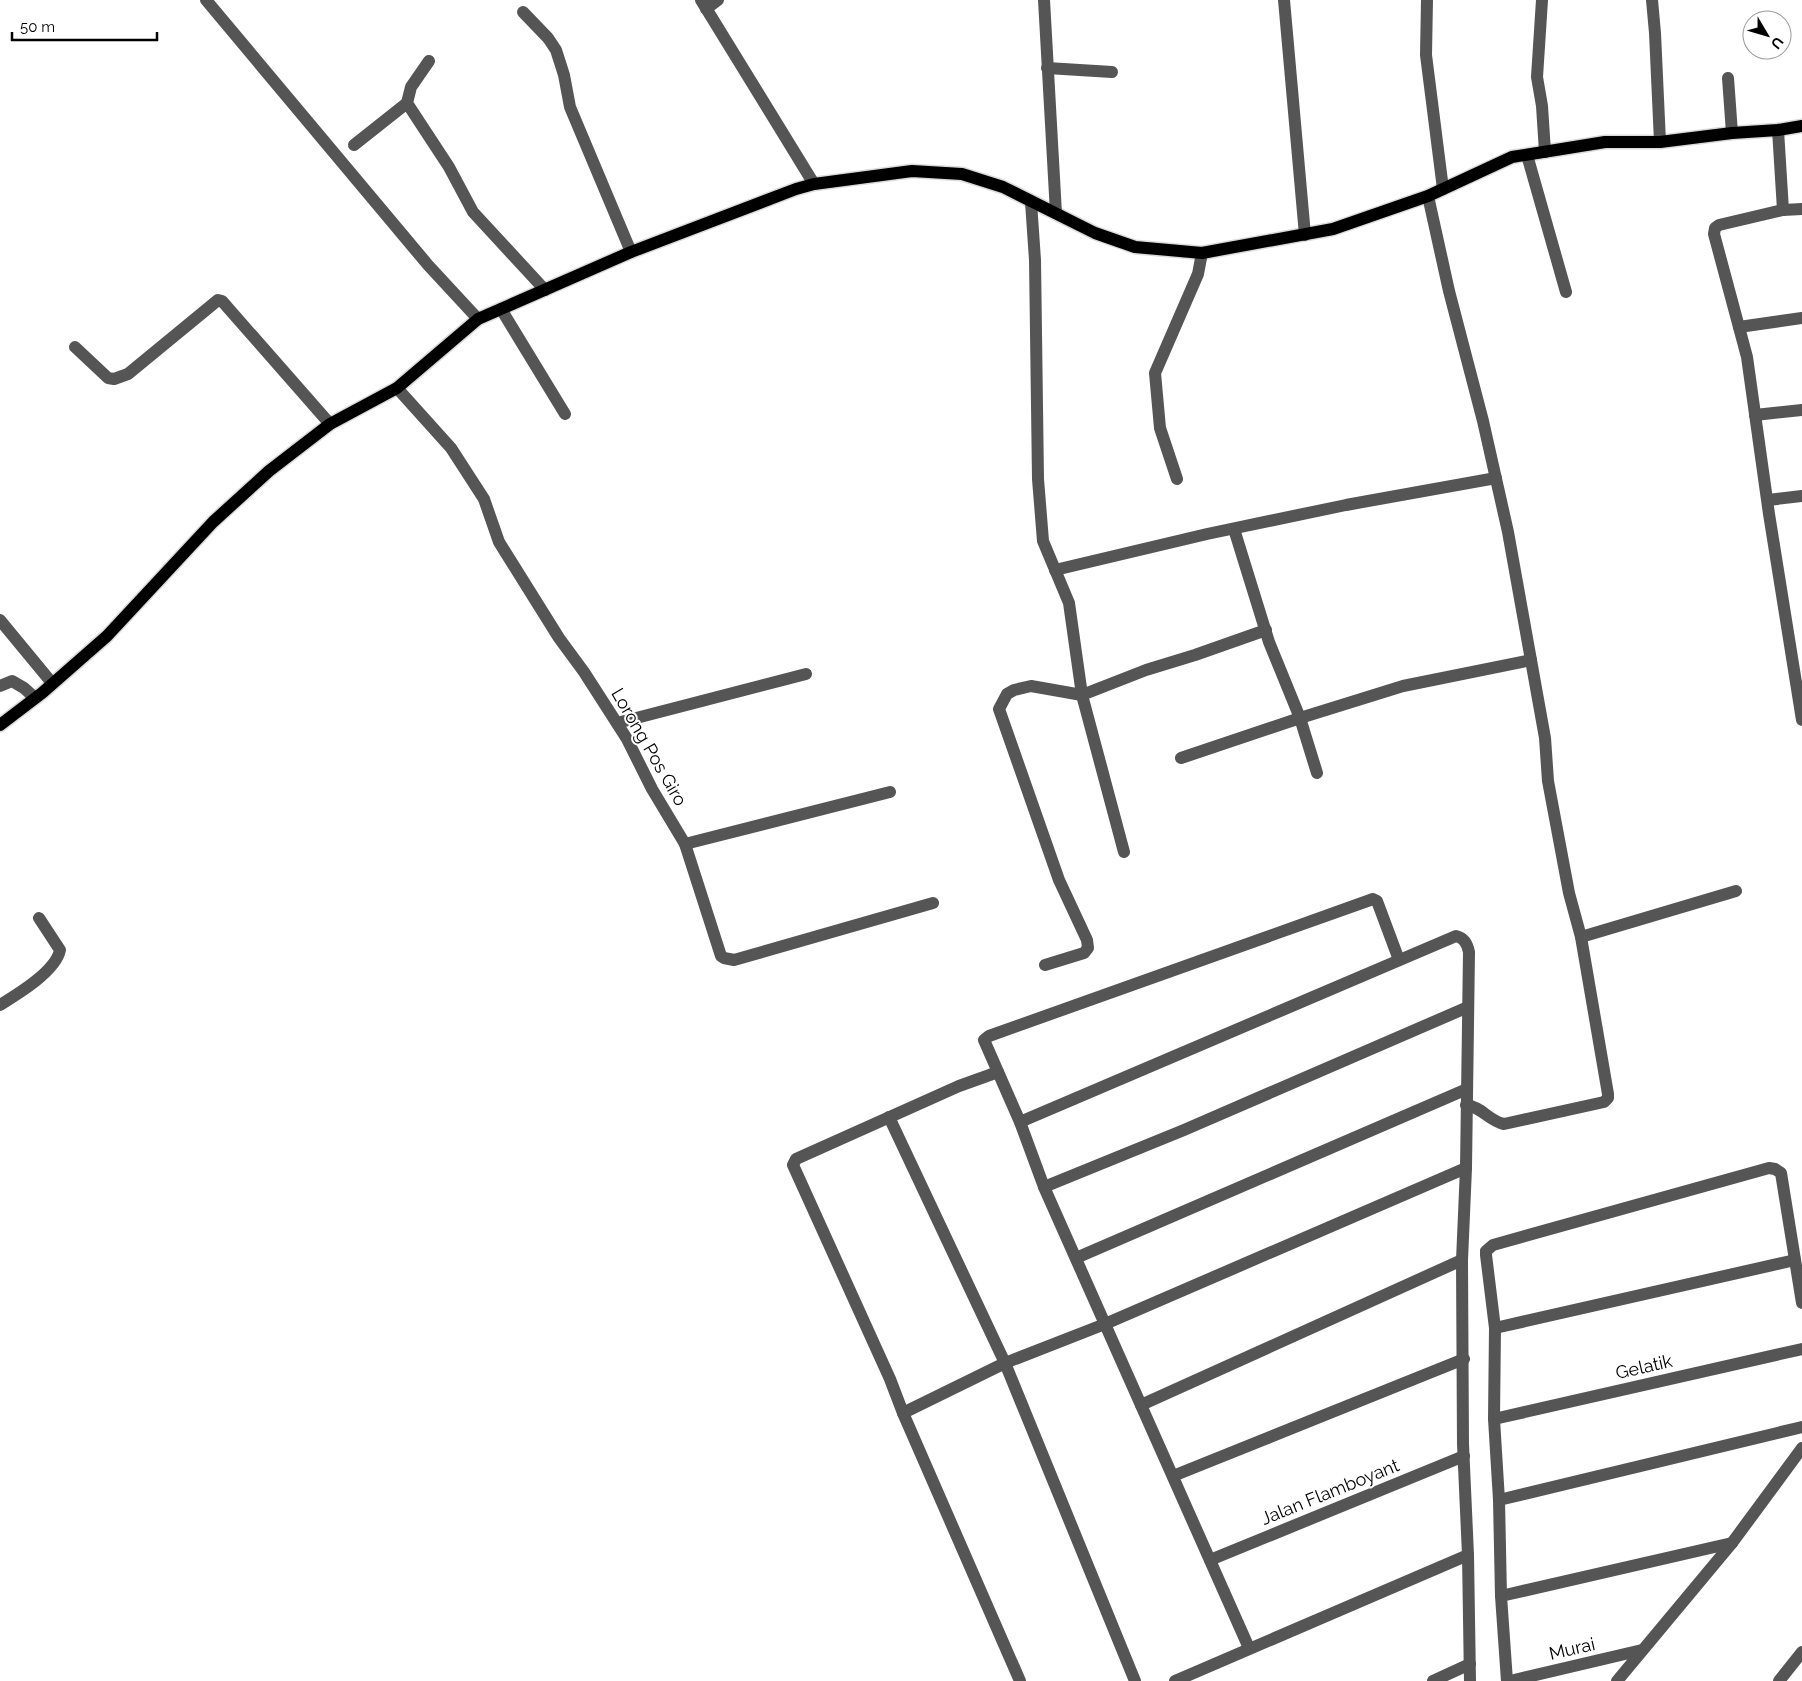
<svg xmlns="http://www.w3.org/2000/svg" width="1802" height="1681" font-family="Raleway,sans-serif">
<rect width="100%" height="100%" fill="#fff"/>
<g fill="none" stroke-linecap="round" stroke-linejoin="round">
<defs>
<path id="major" d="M0 725 42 693 107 636 213 522 269 471 330 424 397 388 478 319 631 252 796 189 814 184 912 171 962 174 1003 187 1095 233 1135 247 1202 253 1333 229 1428 196 1512 157 1605 142H1660L1732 133 1778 130 1802 126"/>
</defs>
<use href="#major" stroke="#dbdbdb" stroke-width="15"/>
<g stroke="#555" stroke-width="12">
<path d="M206 0 428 265 478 319"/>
<path d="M701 0 814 184"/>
<path d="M1044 0 1056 213"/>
<path d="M1284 0 1305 235"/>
<path d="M1427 0 1426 55 1443 189"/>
<path d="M1542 0 1537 77 1542 106 1545 152"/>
<path d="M1652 0 1655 33 1660 142"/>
<path d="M706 9 718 0"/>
<path d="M523 12 548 38 556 50 564 75 570 107 631 252"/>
<path d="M429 61 411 87 407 103 449 167 473 212 545 290"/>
<path d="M1047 68 1112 72"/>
<path d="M1728 78 1732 133"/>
<path d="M1778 130 1783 210"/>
<path d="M354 145 407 103"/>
<path d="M1527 155 1566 292"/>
<path d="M1428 196 1449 291 1483 421 1508 532 1545 738 1548 781 1569 893 1581 937 1608 1094V1098L1604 1102 1504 1124C1489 1121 1482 1107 1466 1105"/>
<path d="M1031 202 1035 260 1038 479 1043 541 1069 603 1082 695 1124 852"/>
<path d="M1802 209 1783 210 1719 225 1715 228 1714 234 1747 357 1769 514 1802 720"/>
<path d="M501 309 565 414"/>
<path d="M1739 327 1802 318"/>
<path d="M75 347 108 378 114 379 128 374 218 300 222 301 330 424"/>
<path d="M397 388 451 448 484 499 499 542 559 638 584 672 627 739 652 789 685 844 721 956 724 958 734 960 933 903"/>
<path d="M1755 415 1802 410"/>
<path d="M1177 479 1160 428 1155 373 1198 274 1202 253"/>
<path d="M1768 500 1802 496"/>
<path d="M1234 529 1269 642 1300 718 1317 773"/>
<path d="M1055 570 1207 534 1346 505 1496 478"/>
<path d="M0 620 52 683"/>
<path d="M0 686 12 681 24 688 35 698"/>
<path d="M617 723 806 674"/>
<path d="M1181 758 1300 718 1403 686 1531 660"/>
<path d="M685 844 890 792"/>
<path d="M1581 937 1736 891"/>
<path d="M1045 965 1084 953 1088 948 1087 940 1059 880 999 709 1007 694 1014 690 1031 686 1082 695 1146 670 1195 655 1266 630"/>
<path d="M0 1005C18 994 56 971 60 950L39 918"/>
<path d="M998 1072 959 1086 796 1159 793 1165 890 1379 903 1413 1020 1681"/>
<path d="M889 1117 1005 1363 1135 1681"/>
<path d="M1020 1122 1456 936C1464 938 1467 943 1469 952L1466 1168 1462 1260 1463 1444 1468 1555 1470 1681"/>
<path d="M1044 1187 1184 1130 1468 1007"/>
<path d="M1076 1258 1467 1089"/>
<path d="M1495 1328 1795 1260"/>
<path d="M1141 1405 1462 1260"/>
<path d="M903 1413 1005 1363 1105 1324 1466 1168"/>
<path d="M1494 1419 1802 1349"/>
<path d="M1173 1476 1464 1359"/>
<path d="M1499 1500 1802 1427"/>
<path d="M1210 1560 1464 1456"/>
<path d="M1501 1596 1732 1543"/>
<path d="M1249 1648 1044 1187 1020 1122 984 1040 989 1036 1373 899 1377 901 1399 960"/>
<path d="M1175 1681 1468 1555"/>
<path d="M1433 1681 1470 1664"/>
<path d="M1507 1681 1501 1596 1499 1500 1494 1419 1495 1328 1486 1255V1251L1493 1245 1769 1168 1775 1169 1781 1173 1802 1303"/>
<path d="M1510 1681 1642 1650"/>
<path d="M1617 1681 1732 1543 1802 1448"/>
<path d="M1779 1681 1802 1652"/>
</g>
<use href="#major" stroke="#000" stroke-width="12"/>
</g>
<g text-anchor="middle" stroke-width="4" stroke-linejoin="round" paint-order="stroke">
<g font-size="18" fill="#000" stroke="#fff">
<text transform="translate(649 747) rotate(60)" y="6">Lorong Pos Giro</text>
<text transform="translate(1644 1367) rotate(-13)" y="6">Gelatik</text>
<text transform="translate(1330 1492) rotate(-22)" y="6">Jalan Flamboyant</text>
<text transform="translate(1572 1649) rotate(-13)" y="6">Murai</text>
</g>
</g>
<g transform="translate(1767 35) rotate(128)"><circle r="24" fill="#ffffff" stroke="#999999"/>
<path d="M0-4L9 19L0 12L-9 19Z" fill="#000000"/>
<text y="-8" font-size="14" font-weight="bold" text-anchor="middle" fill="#000000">U</text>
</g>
<path d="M12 32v8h145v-8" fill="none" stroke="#000000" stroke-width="2.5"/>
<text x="20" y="32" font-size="15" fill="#000000" stroke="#ffffff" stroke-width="4" paint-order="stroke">50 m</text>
</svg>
